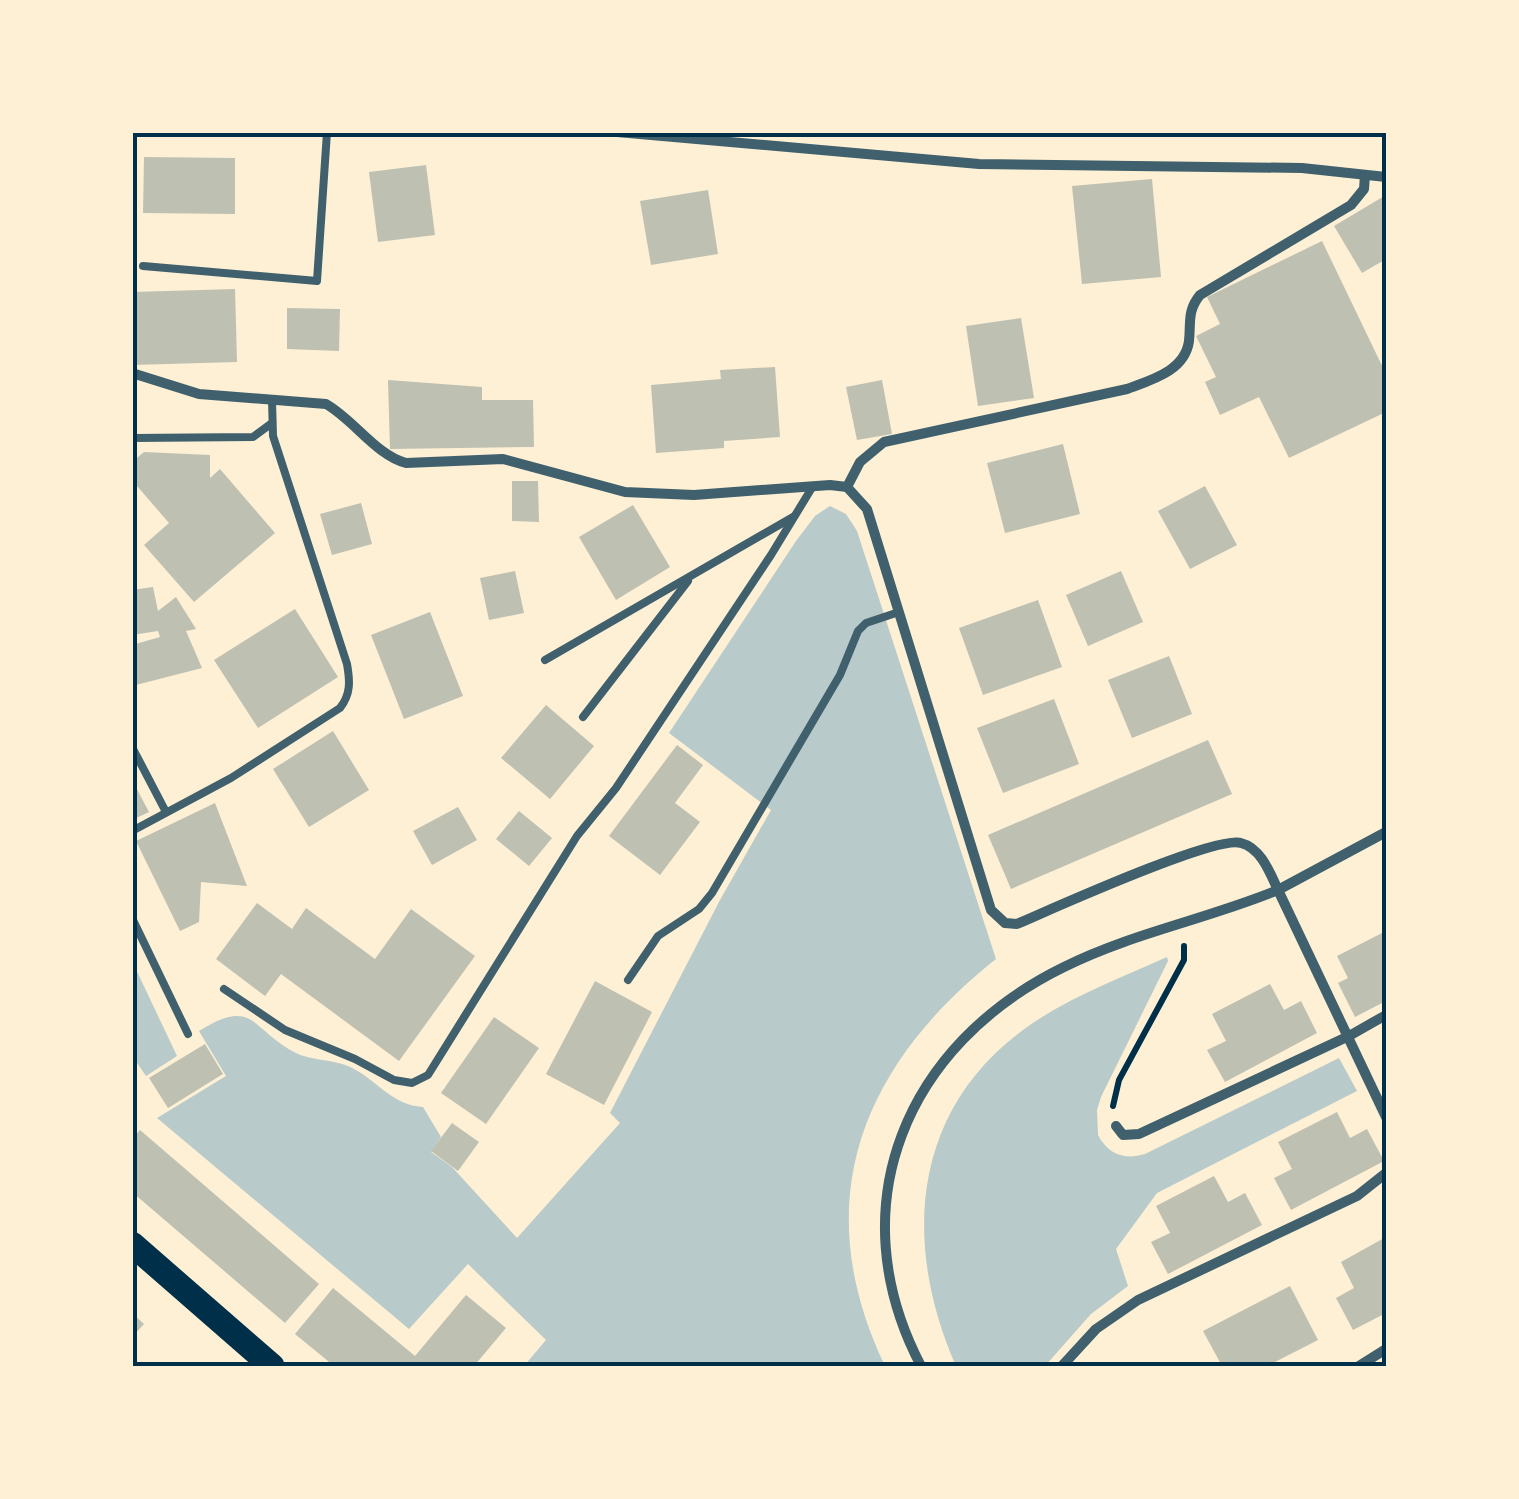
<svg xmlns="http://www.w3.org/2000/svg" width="1519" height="1499" font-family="Overpass,sans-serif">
<rect width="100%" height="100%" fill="#fdf0d5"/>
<g fill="#b9caca">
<path d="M830 506 846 514 857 531 996 959C860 1067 807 1203 885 1366H524L546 1340 468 1264 409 1329 157 1118 226 1076 199 1031C254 997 250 1028 294 1052 311 1061 331 1059 348 1066 376 1078 390 1105 423 1107L441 1137 431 1152 452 1167 517 1238 620 1123 610 1113 720 900 771 810 669 733 796 541 815 516Z"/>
<path d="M1167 957 1168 961 1101 1097 1097 1110 1098 1135C1109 1155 1124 1160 1145 1154L1339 1058 1357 1091 1157 1193 1116 1249 1128 1286 1091 1314 1045 1366H956C903 1246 910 1113 1023 1030 1066 998 1119 979 1167 957Z"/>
<path d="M133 963 177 1056 146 1076 133 1057Z"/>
</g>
<g fill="#bec0b2">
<path d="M144 157 235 158V214L143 213Z"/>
<path d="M426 165 435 235 378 242 369 172Z"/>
<path d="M1152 179 1161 277 1082 284 1072 186Z"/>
<path d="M708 190 718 254 651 265 640 201Z"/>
<path d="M1386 195V259L1362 273 1334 226Z"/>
<path d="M1322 241 1386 374V412L1289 458 1259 397 1220 415 1205 382 1216 377 1196 336 1220 324 1207 297Z"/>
<path d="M235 289 237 362 132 365V292Z"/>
<path d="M287 308 340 309 339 351 287 349Z"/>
<path d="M1021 318 1034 398 978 406 966 326Z"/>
<path d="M775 367 780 437 724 441V448L656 453 651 385 721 379 720 370Z"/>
<path d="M388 380 482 387V400H533L534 447 390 449Z"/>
<path d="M882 380 892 434 857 440 846 387Z"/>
<path d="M1063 444 1080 514 1005 533 987 463Z"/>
<path d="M144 452 210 455V478L220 469 275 533 194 602 144 545 169 523 137 486 132 490V462Z"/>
<path d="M512 481H538L539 522 512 521Z"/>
<path d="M1205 486 1237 545 1190 569 1158 511Z"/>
<path d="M361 503 372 544 332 555 320 514Z"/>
<path d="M633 505 670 567 616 600 579 537Z"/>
<path d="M515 571 524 613 489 620 480 578Z"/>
<path d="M1121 571 1143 622 1088 646 1066 595Z"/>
<path d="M153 587 158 611 176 597 196 629 186 631 202 668 132 686V645L160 637 158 631 132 635V590Z"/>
<path d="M1038 600 1062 667 983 695 959 628Z"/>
<path d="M295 609 338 677 258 728 214 660Z"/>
<path d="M430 612 463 696 404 719 371 635Z"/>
<path d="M1169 656 1192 714 1132 738 1108 680Z"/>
<path d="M1054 699 1079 764 1003 793 977 728Z"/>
<path d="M546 705 594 746 550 799 501 758Z"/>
<path d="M333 731 369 790 309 827 273 769Z"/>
<path d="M1208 740 1232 794 1011 889 988 835Z"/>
<path d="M677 745 703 765 675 803 700 822 660 875 609 836Z"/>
<path d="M132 780 149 812 132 820Z"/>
<path d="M215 803 247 886 201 882 199 922 180 931 136 841Z"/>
<path d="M458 807 477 840 432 865 413 831Z"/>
<path d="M519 811 552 838 529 866 496 839Z"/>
<path d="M257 903 292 929 306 908 375 959 411 909 475 956 399 1061 281 974 265 996 216 959Z"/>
<path d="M1386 931V1001L1355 1017 1338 983 1348 978 1337 956Z"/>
<path d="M595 981 652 1012 604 1105 546 1074Z"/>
<path d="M1270 984 1284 1010 1301 1001 1317 1033 1225 1082 1207 1050 1226 1041 1212 1014Z"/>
<path d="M494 1017 539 1048 486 1124 441 1093Z"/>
<path d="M205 1044 223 1074 168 1108 149 1078Z"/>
<path d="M1337 1112 1350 1138 1367 1129 1384 1161 1291 1210 1274 1178 1292 1169 1278 1142Z"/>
<path d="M452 1123 479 1142 458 1171 431 1151Z"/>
<path d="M140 1130 319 1284 285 1323 132 1192V1139Z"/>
<path d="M1214 1176 1228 1202 1245 1193 1262 1225 1168 1274 1151 1242 1170 1233 1156 1206Z"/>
<path d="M1386 1237V1313L1353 1330 1336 1298 1354 1288 1341 1262Z"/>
<path d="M1290 1286 1318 1340 1267 1366H1222L1203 1331Z"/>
<path d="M333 1288 415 1356 466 1295 506 1328 474 1366H334L295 1334Z"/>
<path d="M132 1313 144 1324 132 1337Z"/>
</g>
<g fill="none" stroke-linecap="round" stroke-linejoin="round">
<path stroke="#003049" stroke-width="6" d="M1113 1106 1119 1080 1184 960V946"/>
<g stroke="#3f606c" stroke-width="8">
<path d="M143 266 317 281 327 132"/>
<path d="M132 438 253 437 272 423"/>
<path d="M545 660 793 517"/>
<path d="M583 717 688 581"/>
<path d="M132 747 166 812"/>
<path d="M132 831 231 778 340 708C351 694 350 681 347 664L273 436 272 400"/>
<path d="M132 918 188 1034"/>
<path d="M628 980 658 936 699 909 712 893 840 675 858 631 866 623 899 612"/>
<path d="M224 989 285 1030 355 1059 394 1080 412 1083 428 1075 577 836 616 788 771 555 813 486"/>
</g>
<g stroke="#3f606c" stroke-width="10">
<path d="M617 132 979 164 1302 168 1386 177"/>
<path d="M132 373 199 394 326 404C354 420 376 455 406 463L503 459 625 492 694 495 830 485 847 487 867 509 991 910 1005 923 1017 924C1052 909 1215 835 1241 843 1261 848 1270 873 1278 890L1386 832"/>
<path d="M847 487 860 462 884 442 1127 389C1151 380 1185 371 1189 341 1191 322 1187 311 1200 295L1351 205 1364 189 1365 175"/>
<path d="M1116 1126 1123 1135 1139 1134 1349 1036 1386 1015"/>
<path d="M921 1366C837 1206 906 1044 1064 967 1132 933 1208 919 1278 890L1386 1117"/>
<path d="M1062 1366 1096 1329 1138 1300 1357 1196 1386 1173"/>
<path d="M1359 1366 1386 1349"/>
</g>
<path stroke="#003049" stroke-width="25" d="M132 1244 272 1366"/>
</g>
<rect width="1519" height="1499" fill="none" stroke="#fdf0d5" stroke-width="270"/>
<rect x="135" y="135" width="1249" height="1229" fill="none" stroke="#003049" stroke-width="4"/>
</svg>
